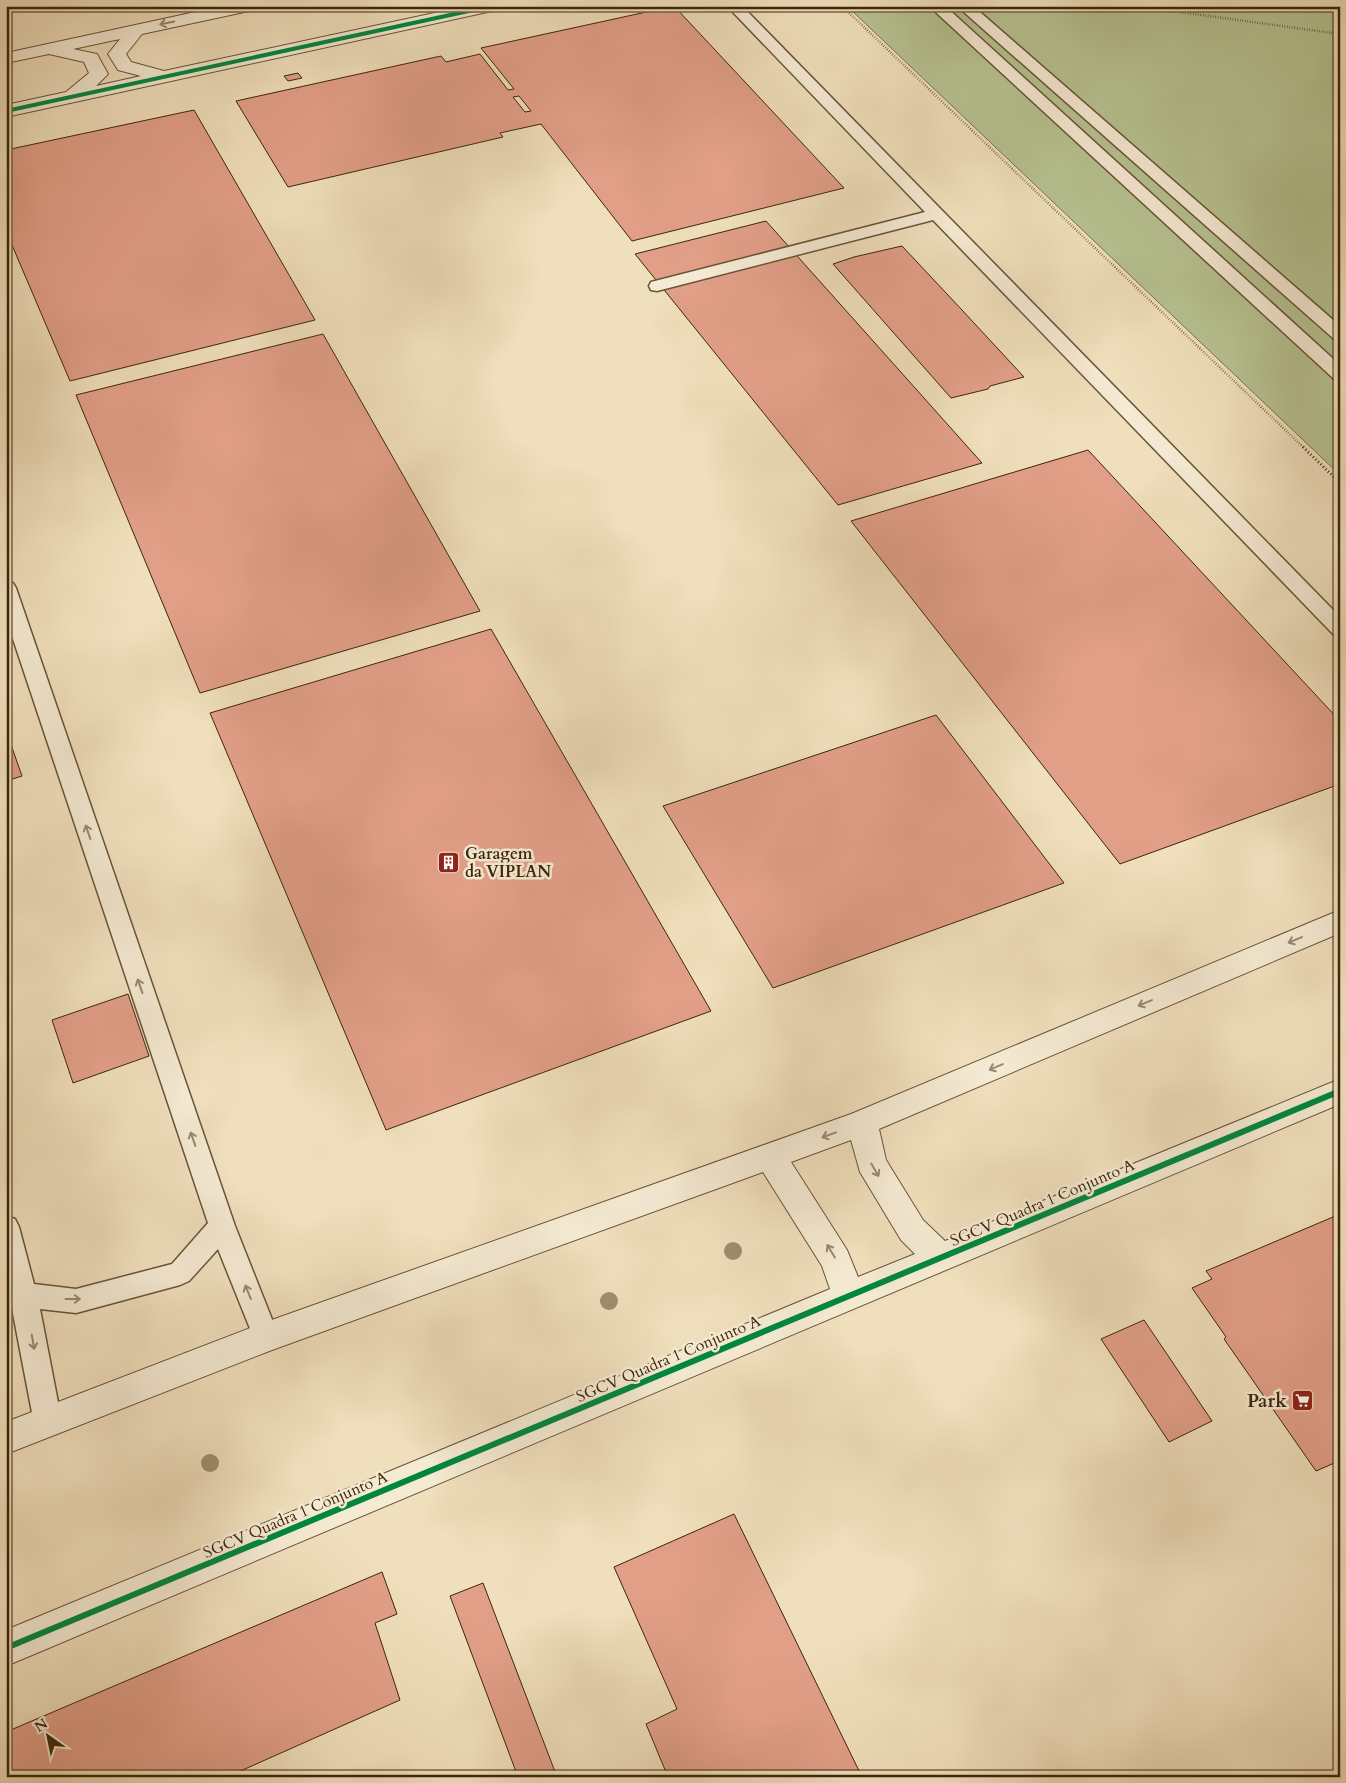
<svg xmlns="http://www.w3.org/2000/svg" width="1346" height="1783" font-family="Cardo,serif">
<rect width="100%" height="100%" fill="#f0dfbc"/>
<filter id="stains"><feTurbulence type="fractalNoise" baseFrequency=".004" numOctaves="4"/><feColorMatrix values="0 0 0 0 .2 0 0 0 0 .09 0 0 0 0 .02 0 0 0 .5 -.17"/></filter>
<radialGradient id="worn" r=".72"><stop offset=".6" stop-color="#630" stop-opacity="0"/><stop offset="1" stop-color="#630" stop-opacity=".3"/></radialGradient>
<path fill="#b7c292" stroke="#79744e" d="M847 6H1340V475Z"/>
<g fill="#e29f88" stroke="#3b2609" fill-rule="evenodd">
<path d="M674 6 844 188 632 241 541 124 500 133 503 137 288 187 236 101 441 56 446 62 480 54 508 90 514 89 481 48ZM519 96 531 111 525 112 513 97Z"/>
<path d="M298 73 302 78 288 81 284 76Z"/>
<path d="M194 110 315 320 70 381 6 231V150Z"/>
<path d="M766 221 982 463 838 505 635 254Z"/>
<path d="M902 246 962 310 1024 377 990 386 988 389 951 398 833 264 854 257Z"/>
<path d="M323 334 480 611 200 693 76 395Z"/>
<path d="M1088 450 1340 721V784L1120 864 851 521Z"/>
<path d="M491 629 711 1011 386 1130 210 713Z"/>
<path d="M936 715 1064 883 773 988 663 806Z"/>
<path d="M9 739 22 776 6 781V740Z"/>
<path d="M128 994 149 1056 73 1083 52 1020Z"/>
<path d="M1340 1214V1463L1339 1461 1316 1471 1224 1339 1226 1337 1192 1288 1212 1279 1206 1271Z"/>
<path d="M1144 1320 1212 1421 1169 1442 1101 1339Z"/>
<path d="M734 1514 862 1777H668L646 1724 677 1709 614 1567Z"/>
<path d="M382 1572 397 1614 375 1623 400 1700 227 1777H6V1732Z"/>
<path d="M483 1583 557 1777H518L450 1596Z"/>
</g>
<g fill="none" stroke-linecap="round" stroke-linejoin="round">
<defs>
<g id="service">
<path d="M727 6H742L1340 617V636L1333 634 933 220 657 291 651 290 649 286 651 282 925 212Z"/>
<path d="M929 6H945L1340 365V380L1334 379Z"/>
<path d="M957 6H973L1340 326V340L1334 339Z"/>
<path d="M6 581 13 583 16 588 235 1226 279 1337 275 1346 266 1349 257 1346 218 1249 189 1281 180 1285 76 1313 40 1309 62 1423 58 1432 48 1436 38 1432 34 1423 6 1277V1216L15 1219 19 1227 34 1284 76 1289 172 1264 208 1223 6 618Z"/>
</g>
<g id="tertiary">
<path d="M223 6H257L255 10 249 11 142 34 126 54 131 62 164 71 467 6H500L498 10 492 11 6 117V105L66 92 89 73 84 62 49 54 6 63V53ZM120 39 108 54 118 70 141 76 96 86 108 74 97 54 73 49Z"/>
<path d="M1340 910V933L879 1129 886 1160 923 1220 945 1241 1340 1079V1104L6 1666V1630L830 1289 822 1266 763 1172 272 1350 6 1454V1422L266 1322 851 1114ZM851 1140 860 1172 901 1240 915 1254 858 1277 847 1250 791 1162Z"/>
</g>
</defs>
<use href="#service" stroke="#685436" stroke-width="3"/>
<use href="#tertiary" stroke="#685436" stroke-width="2"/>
<g stroke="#3b2609" stroke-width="2.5" stroke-dasharray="0.5 2" stroke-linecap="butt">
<path d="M842 6 1304 448"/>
<path d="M1136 6 1340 34"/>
</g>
<path stroke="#3b2609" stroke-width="3" stroke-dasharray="1 2.5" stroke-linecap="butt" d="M1303 447 1340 483"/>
<use href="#service" fill="#f5ead3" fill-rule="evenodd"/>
<use href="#tertiary" fill="#f5ead3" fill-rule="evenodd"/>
<defs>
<path id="cycleway-far1" d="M6 111 492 6"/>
<path id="cycleway" d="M6 1648 1340 1091"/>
</defs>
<use href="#cycleway-far1" stroke="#f5ead3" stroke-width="6"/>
<use href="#cycleway" stroke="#f5ead3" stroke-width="9"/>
<use href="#cycleway-far1" stroke="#00873e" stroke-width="4"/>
<use href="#cycleway" stroke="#00873e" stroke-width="6"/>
</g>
<g fill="#9e8f6c">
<circle cx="733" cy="1251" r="9"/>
<circle cx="609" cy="1301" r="9"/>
<circle cx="210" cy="1463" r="9"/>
</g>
<defs><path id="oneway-shaft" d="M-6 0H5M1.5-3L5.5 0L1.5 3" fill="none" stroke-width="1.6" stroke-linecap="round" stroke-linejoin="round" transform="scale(1.25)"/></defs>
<g stroke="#98886e">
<use href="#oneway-shaft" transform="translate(167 23) rotate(168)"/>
<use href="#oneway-shaft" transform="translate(88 832) rotate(-109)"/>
<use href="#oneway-shaft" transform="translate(1295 940) rotate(157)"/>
<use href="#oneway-shaft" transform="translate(140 986) rotate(-109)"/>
<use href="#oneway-shaft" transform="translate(1145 1003) rotate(157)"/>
<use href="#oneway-shaft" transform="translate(996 1067) rotate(157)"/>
<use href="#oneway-shaft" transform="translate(829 1135) rotate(160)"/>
<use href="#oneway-shaft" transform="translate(193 1139) rotate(-109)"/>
<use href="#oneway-shaft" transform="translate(875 1170) rotate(60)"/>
<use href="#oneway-shaft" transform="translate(831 1251) rotate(-121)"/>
<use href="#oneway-shaft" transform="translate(248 1292) rotate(-112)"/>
<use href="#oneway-shaft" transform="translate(73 1299)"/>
<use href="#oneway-shaft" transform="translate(33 1342) rotate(80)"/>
</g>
<defs>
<symbol id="building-square" viewBox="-11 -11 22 22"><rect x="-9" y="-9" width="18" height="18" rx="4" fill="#8f2418" stroke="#f5ead3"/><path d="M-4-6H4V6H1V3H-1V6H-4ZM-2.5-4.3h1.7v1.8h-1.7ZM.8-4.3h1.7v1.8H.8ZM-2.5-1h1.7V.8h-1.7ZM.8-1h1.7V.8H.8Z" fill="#fff"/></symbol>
<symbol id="supermarket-square" viewBox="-11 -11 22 22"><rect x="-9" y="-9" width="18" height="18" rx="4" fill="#8f2418" stroke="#f5ead3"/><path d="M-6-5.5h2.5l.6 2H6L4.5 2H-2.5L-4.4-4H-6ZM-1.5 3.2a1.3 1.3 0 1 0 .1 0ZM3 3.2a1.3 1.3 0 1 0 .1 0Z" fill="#fff"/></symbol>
</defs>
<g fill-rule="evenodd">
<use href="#building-square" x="436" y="850" width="25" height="25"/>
<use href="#supermarket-square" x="1290" y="1388" width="25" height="25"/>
</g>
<g text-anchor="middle" stroke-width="5" stroke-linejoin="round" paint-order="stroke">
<g font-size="16" font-weight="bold" fill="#3b2609" stroke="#f5ead3" text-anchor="start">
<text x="465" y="859">Garagem<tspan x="465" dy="18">da VIPLAN</tspan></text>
</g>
<g font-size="16" fill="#3b2609" stroke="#f5ead3">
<text transform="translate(1042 1202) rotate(-23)" y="6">SGCV Quadra 1 Conjunto A</text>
<text transform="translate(668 1358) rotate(-23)" y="6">SGCV Quadra 1 Conjunto A</text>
<text transform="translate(295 1514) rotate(-23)" y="6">SGCV Quadra 1 Conjunto A</text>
</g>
<g font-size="19" font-weight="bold" fill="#3b2609" stroke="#f5ead3" text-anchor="end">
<text x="1287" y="1407">Park</text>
</g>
</g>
<rect width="1346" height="1783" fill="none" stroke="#f0dfbc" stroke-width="25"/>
<rect x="8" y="8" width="1331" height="1768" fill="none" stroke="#3b2609" stroke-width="2.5"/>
<rect x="12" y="12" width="1321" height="1758" fill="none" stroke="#3b2609"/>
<g transform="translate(48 1736) rotate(327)" stroke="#f5ead3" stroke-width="4" paint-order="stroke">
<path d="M0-4L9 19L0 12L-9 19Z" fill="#3b2609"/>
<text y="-8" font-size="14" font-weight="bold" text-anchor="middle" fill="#3b2609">N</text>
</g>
<rect width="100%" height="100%" filter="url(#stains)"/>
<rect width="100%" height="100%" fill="url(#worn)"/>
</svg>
